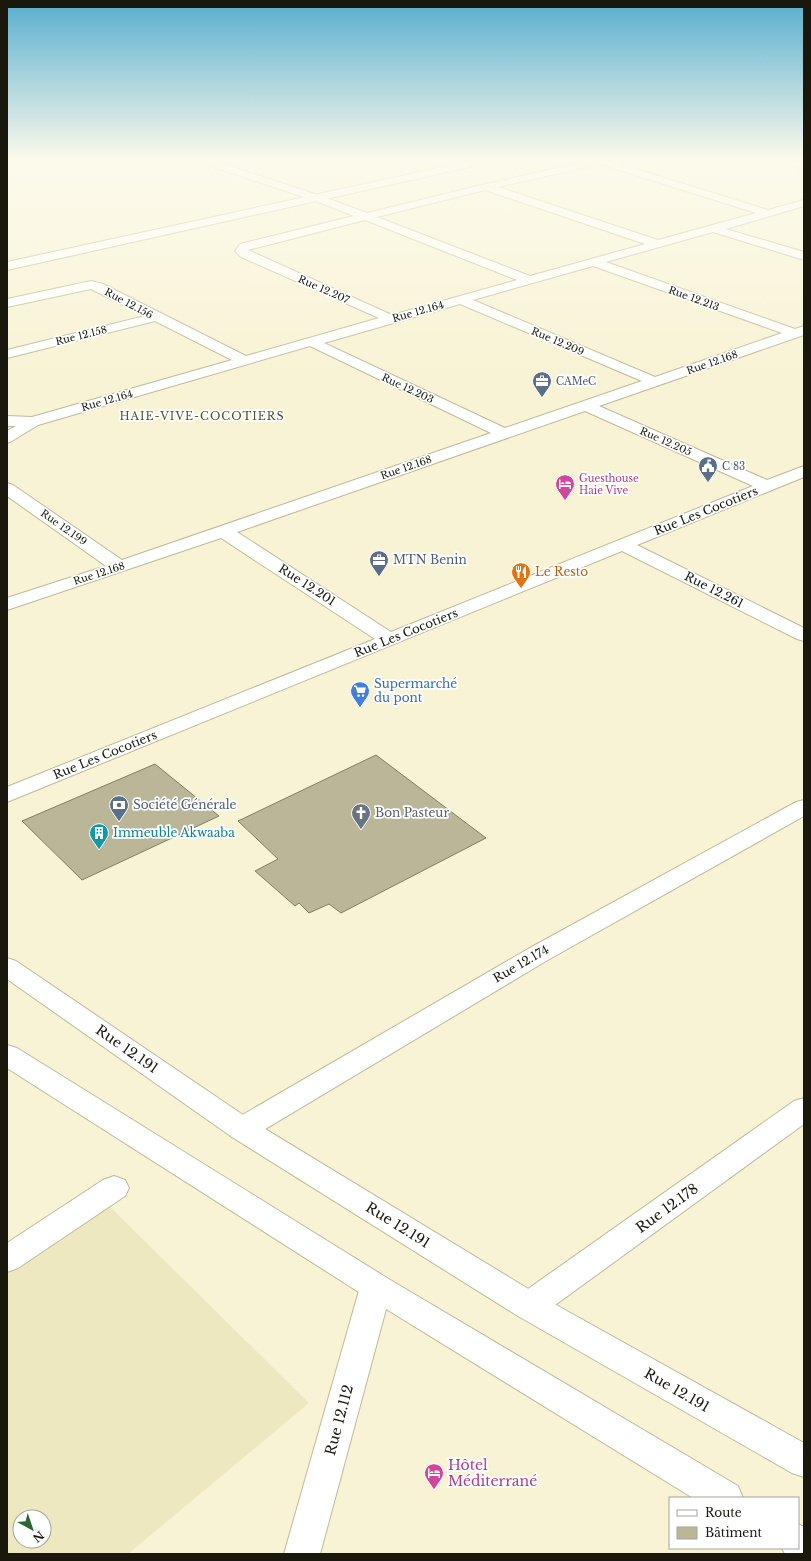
<svg xmlns="http://www.w3.org/2000/svg" width="811" height="1561" font-family="'Libre Baskerville',serif">
<rect width="100%" height="100%" fill="#f8f3d4"/>
<path fill="#eee8c1" fill-rule="evenodd" d="M108 1205 309 1403 128 1554H7V1274ZM20 1517H44V1541H20Z"/>
<g fill="#bbb698" stroke="#827e62">
<path d="M376 755 486 838 341 913 329 904 309 913 299 903 295 906 255 871 278 859 238 821Z"/>
<path d="M155 764 219 816 82 880 22 821Z"/>
</g>
<g fill="none" stroke-linecap="round" stroke-linejoin="round">
<defs>
<g id="minor">
<path d="M200 161H215L321 196 367 213 486 184 589 161H610L768 210 804 200V206L726 229 804 252V260L713 232 606 262 795 329 804 326V335L599 406 767 480 804 466V477L637 545 804 628V641L797 639 622 551 7 802V787L375 639 221 538 7 610V598L106 566 7 496V483L13 485 122 560 491 433 310 346 38 425 12 441 7 443V431L16 426H7V416L32 417 232 360 155 321 7 358V350L145 316 91 289 7 307V299L91 281 103 284 246 356 379 318 241 257 235 251 240 244 354 216 313 200 201 163ZM600 164 756 213 658 240 498 187ZM485 190 645 244 530 276 377 217ZM365 220 517 280 392 315 248 250ZM593 266 782 333 655 377 473 300ZM460 304 642 381 505 428 324 343ZM585 411 753 486 391 632 237 532Z"/>
<path d="M780 161H796L804 163V169L781 163Z"/>
<path d="M804 800V816L546 961 252 1137 242 1140 232 1137 228 1129 232 1121 528 949 796 802Z"/>
<path d="M804 1098V1124L540 1316 529 1320 518 1316 513 1306 518 1296 794 1101Z"/>
<path d="M114 1176 125 1180 129 1188 125 1196 18 1268 7 1272V1243L103 1180Z"/>
<path d="M376 1274 387 1278 392 1287 320 1554H284L360 1287 365 1278Z"/>
</g>
<g id="major">
<path d="M470 161H488L483 164 7 270V262Z"/>
<path d="M7 958 16 961 252 1121 540 1296 804 1443V1477L792 1473 518 1316 232 1137 7 979Z"/>
<path d="M7 1045 17 1048 387 1278 738 1486 743 1498H693L365 1296 7 1068Z"/>
<path d="M798 1524 804 1527V1554H785L782 1548H798Z"/>
</g>
</defs>
<use href="#minor" stroke="#beb99b" stroke-width="2"/>
<use href="#major" stroke="#beb99b" stroke-width="2"/>
<use href="#minor" fill="#fff" fill-rule="evenodd"/>
<use href="#major" fill="#fff" fill-rule="evenodd"/>
</g>
<linearGradient id="sky" x2="0" y2="1"><stop stop-color="#58aece"/><stop offset="0.42" stop-color="#fcfaec"/><stop offset="1" stop-color="#fcfaec" stop-opacity="0"/></linearGradient>
<rect width="811" height="379" fill="url(#sky)"/>
<defs>
<symbol id="office-pin" viewBox="-11 -11 22 30"><path d="M0 17L-7.5 6A9.5 9.5 0 1 1 7.5 6Z" fill="#5c6f8a" stroke="#fff"/><path d="M-6-3h4V-5.5h4V-3h4V5H-6ZM-1-4.5V-3h2v-1.5ZM-6 0V1H6V0Z" fill="#fff"/></symbol>
<symbol id="civic-pin" viewBox="-11 -11 22 30"><path d="M0 17L-7.5 6A9.5 9.5 0 1 1 7.5 6Z" fill="#5c6f8a" stroke="#fff"/><path d="M-.6-6.5H3V-4.5H.6V-3L4-1V1h2V6H-6V1h2V-1L-.6-3ZM-1.2 2.5V6h2.4V2.5Z" fill="#fff"/></symbol>
<symbol id="hotel-pin" viewBox="-11 -11 22 30"><path d="M0 17L-7.5 6A9.5 9.5 0 1 1 7.5 6Z" fill="#d1479c" stroke="#fff"/><path d="M-6-4.5h1.5V1H6V5H4.5V3h-9V5H-6ZM-4 0a1.8 1.8 0 1 1 3.6 0ZM.5 0V-2.5h3Q6-2.5 6 0Z" fill="#fff"/></symbol>
<symbol id="restaurant-pin" viewBox="-11 -11 22 30"><path d="M0 17L-7.5 6A9.5 9.5 0 1 1 7.5 6Z" fill="#e8710a" stroke="#fff"/><path d="M-5-6h1v4h1v-4h1v4h1v-4h1v5L-1.5 .5V6h-2V.5L-5-1ZM5-6V6H3V1.5H1.5Q1.5-4 5-6Z" fill="#fff"/></symbol>
<symbol id="supermarket-pin" viewBox="-11 -11 22 30"><path d="M0 17L-7.5 6A9.5 9.5 0 1 1 7.5 6Z" fill="#3f7fe0" stroke="#fff"/><path d="M-6-5.5h2.5l.6 2H6L4.5 2H-2.5L-4.4-4H-6ZM-1.5 3.2a1.3 1.3 0 1 0 .1 0ZM3 3.2a1.3 1.3 0 1 0 .1 0Z" fill="#fff"/></symbol>
<symbol id="bank-pin" viewBox="-11 -11 22 30"><path d="M0 17L-7.5 6A9.5 9.5 0 1 1 7.5 6Z" fill="#5c6f8a" stroke="#fff"/><path d="M-6-4H6V4H-6ZM0-2.3a2.3 2.3 0 1 0 0 4.6a2.3 2.3 0 1 0 0-4.6Z" fill="#fff"/></symbol>
<symbol id="church-pin" viewBox="-11 -11 22 30"><path d="M0 17L-7.5 6A9.5 9.5 0 1 1 7.5 6Z" fill="#6b7280" stroke="#fff"/><path d="M-1.2-6h2.4v3.5h3.3v2.4h-3.3V6h-2.4V-.1h-3.3v-2.4h3.3Z" fill="#fff"/></symbol>
<symbol id="building-pin" viewBox="-11 -11 22 30"><path d="M0 17L-7.5 6A9.5 9.5 0 1 1 7.5 6Z" fill="#0f9aa8" stroke="#fff"/><path d="M-4-6H4V6H1V3H-1V6H-4ZM-2.5-4.3h1.7v1.8h-1.7ZM.8-4.3h1.7v1.8H.8ZM-2.5-1h1.7V.8h-1.7ZM.8-1h1.7V.8H.8Z" fill="#fff"/></symbol>
</defs>
<g fill-rule="evenodd">
<use href="#office-pin" x="531" y="370" width="22" height="30"/>
<use href="#civic-pin" x="697" y="455" width="22" height="30"/>
<use href="#hotel-pin" x="554" y="473" width="22" height="30"/>
<use href="#office-pin" x="368" y="549" width="22" height="30"/>
<use href="#restaurant-pin" x="510" y="561" width="22" height="30"/>
<use href="#supermarket-pin" x="349" y="680" width="22" height="30"/>
<use href="#bank-pin" x="108" y="794" width="22" height="30"/>
<use href="#church-pin" x="350" y="802" width="22" height="30"/>
<use href="#building-pin" x="88" y="822" width="22" height="30"/>
<use href="#hotel-pin" x="423" y="1462" width="22" height="30"/>
</g>
<g text-anchor="middle" stroke-width="3.5" stroke-linejoin="round" paint-order="stroke">
<g font-size="10" fill="#1a180d" stroke="#fff">
<text transform="translate(324 289) rotate(24)" y="4">Rue 12.207</text>
<text transform="translate(694 298) rotate(20)" y="4">Rue 12.213</text>
<text transform="translate(129 303) rotate(28)" y="4">Rue 12.156</text>
<text transform="translate(418 311) rotate(-16)" y="4">Rue 12.164</text>
<text transform="translate(81 335) rotate(-14)" y="4">Rue 12.158</text>
<text transform="translate(558 341) rotate(23)" y="4">Rue 12.209</text>
<text transform="translate(712 362) rotate(-19)" y="4">Rue 12.168</text>
<text transform="translate(408 388) rotate(25)" y="4">Rue 12.203</text>
<text transform="translate(107 400) rotate(-16)" y="4">Rue 12.164</text>
<text transform="translate(666 441) rotate(24)" y="4">Rue 12.205</text>
<text transform="translate(406 467) rotate(-19)" y="4">Rue 12.168</text>
<text transform="translate(64 527) rotate(35)" y="4">Rue 12.199</text>
<text transform="translate(99 573) rotate(-18)" y="4">Rue 12.168</text>
</g>
<g font-size="10" fill="#4e5e75" stroke="#fff" text-anchor="start">
<text x="556" y="385">CAMeC</text>
<text x="722" y="470">C 83</text>
</g>
<g font-size="10" fill="#b23c85" stroke="#fff" text-anchor="start">
<text x="579" y="482">Guesthouse<tspan x="579" dy="12">Haie Vive</tspan></text>
</g>
<g font-size="11" letter-spacing="1" fill="#545035" stroke="#fff">
<text x="202" y="420">HAIE-VIVE-COCOTIERS</text>
</g>
<g font-size="12" fill="#1a180d" stroke="#fff">
<text transform="translate(706 511) rotate(-22)" y="4">Rue Les Cocotiers</text>
<text transform="translate(307 585) rotate(33)" y="4">Rue 12.201</text>
<text transform="translate(714 590) rotate(27)" y="4">Rue 12.261</text>
<text transform="translate(406 633) rotate(-22)" y="4">Rue Les Cocotiers</text>
<text transform="translate(105 755) rotate(-22)" y="4">Rue Les Cocotiers</text>
<text transform="translate(521 964) rotate(-30)" y="4">Rue 12.174</text>
</g>
<g font-size="12" fill="#4e5e75" stroke="#fff" text-anchor="start">
<text x="393" y="564">MTN Benin</text>
<text x="133" y="809">Société Générale</text>
</g>
<g font-size="12" fill="#c56008" stroke="#fff" text-anchor="start">
<text x="535" y="576">Le Resto</text>
</g>
<g font-size="12" fill="#366cbe" stroke="#fff" text-anchor="start">
<text x="374" y="688">Supermarché<tspan x="374" dy="14">du pont</tspan></text>
</g>
<g font-size="12" fill="#5b616d" stroke="#fff" text-anchor="start">
<text x="375" y="817">Bon Pasteur</text>
</g>
<g font-size="12" fill="#0d838f" stroke="#fff" text-anchor="start">
<text x="113" y="837">Immeuble Akwaaba</text>
</g>
<g font-size="14" fill="#1a180d" stroke="#fff">
<text transform="translate(127 1049) rotate(35)" y="5">Rue 12.191</text>
<text transform="translate(667 1208) rotate(-36)" y="5">Rue 12.178</text>
<text transform="translate(398 1225) rotate(32)" y="5">Rue 12.191</text>
<text transform="translate(677 1390) rotate(30)" y="5">Rue 12.191</text>
<text transform="translate(339 1420) rotate(-75)" y="5">Rue 12.112</text>
</g>
<g font-size="14" fill="#b23c85" stroke="#fff" text-anchor="start">
<text x="448" y="1470">Hôtel<tspan x="448" dy="16">Méditerrané</tspan></text>
</g>
</g>
<rect width="811" height="1561" fill="none" stroke="#1a180d" stroke-width="16"/>
<rect x="669" y="1497" width="130" height="52" fill="#ffffff" stroke="#a3a39e"/>
<rect x="677" y="1510" width="20" height="6" fill="#ffffff" stroke="#a3a39e"/>
<text x="705" y="1517" font-size="12" fill="#1a180d">Route</text>
<rect x="677" y="1527" width="20" height="12" fill="#bbb698" stroke="#a3a39e"/>
<text x="705" y="1537" font-size="12" fill="#1a180d">Bâtiment</text>
<g transform="translate(32 1529) rotate(140)"><circle r="19" fill="#ffffff" stroke="#a3a39e"/>
<path d="M0-3L7 15L0 10L-7 15Z" fill="#296830"/>
<text y="-6" font-size="11" font-weight="bold" text-anchor="middle" fill="#1a180d">N</text>
</g>
</svg>
